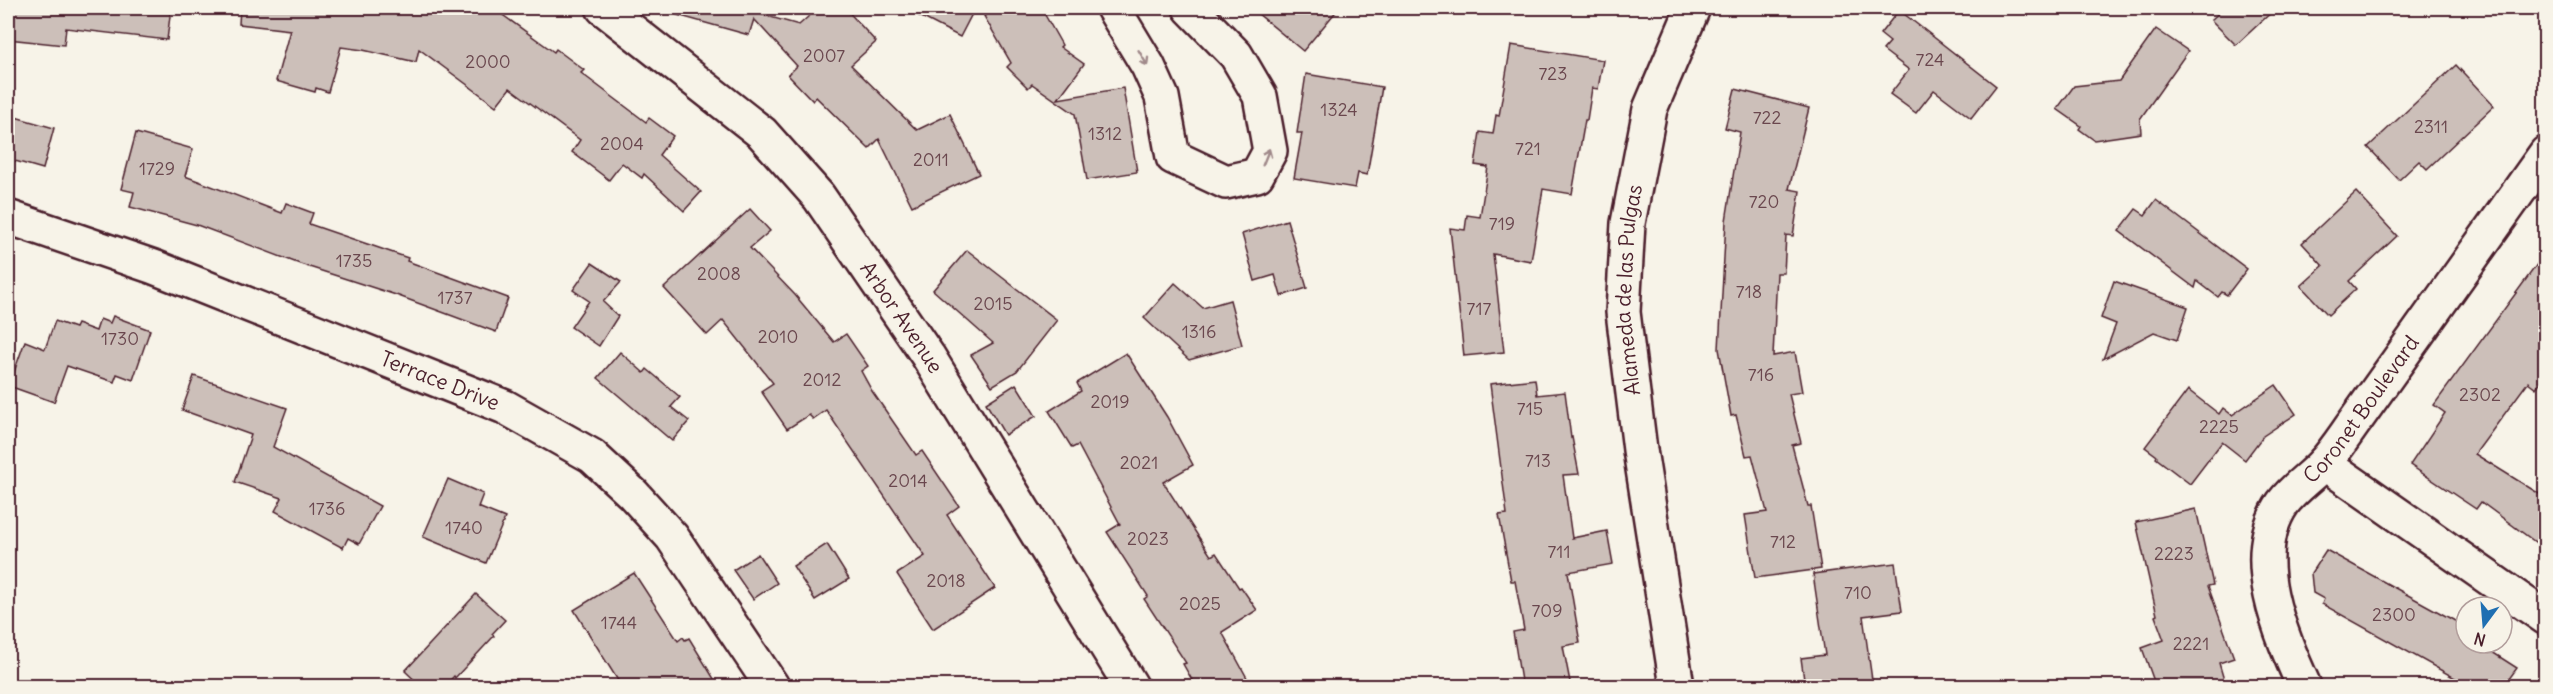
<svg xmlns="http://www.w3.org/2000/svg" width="2553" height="694" font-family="Delius,sans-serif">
<rect width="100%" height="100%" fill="#f7f3e8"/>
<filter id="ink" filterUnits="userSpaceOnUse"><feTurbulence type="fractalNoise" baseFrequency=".0167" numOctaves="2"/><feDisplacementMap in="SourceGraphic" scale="12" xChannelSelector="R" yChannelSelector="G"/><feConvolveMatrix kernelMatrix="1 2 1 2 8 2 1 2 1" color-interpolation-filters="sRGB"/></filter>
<g filter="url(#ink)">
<g fill="#ccbfb9" stroke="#4a1f2b" stroke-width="1.5">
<path d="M8 8H171L167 40 66 28 64 45 8 39Z"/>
<path d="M240 8H493L554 52 556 49 584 70 581 73 646 122 649 118 673 136 659 155 701 192 684 211 644 174 642 178 622 163 609 180 572 152 580 140 510 88 496 106 419 49 416 62 363 50 341 47 328 92 316 88 315 92 276 81 290 30 239 24Z"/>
<path d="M678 8H757L756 13 799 25 818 8H845L876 42 851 65 917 130 950 114 979 174 912 206 879 139 869 149 816 97 813 101 788 75 797 66 754 19 749 35 677 15Z"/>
<path d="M904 8H975L960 37Z"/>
<path d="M1000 8H1041L1062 45 1060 47 1084 64 1058 99 1123 88 1137 172 1087 180 1075 114 1032 84 1028 88 1007 67 1011 63 984 16Z"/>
<path d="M1251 8H1339L1303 51Z"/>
<path d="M2224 8H2276L2236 45 2211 20Z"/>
<path d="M1899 10 1996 86 1971 118 1934 90 1916 113 1890 94 1909 70 1883 50 1890 42 1880 34Z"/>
<path d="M2156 29 2188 51 2140 119 2141 133 2094 140 2079 129 2081 126 2057 109 2074 86 2119 81Z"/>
<path d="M1511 45 1603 60 1598 89 1592 88 1587 120H1585L1572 194 1543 189 1531 261 1493 254 1504 352 1464 356 1450 228 1465 230 1467 215 1480 217 1488 167 1475 165 1480 132 1493 134 1496 115 1499 116Z"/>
<path d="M2456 65 2494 106 2427 169 2419 161 2399 180 2368 147Z"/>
<path d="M1306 74 1382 87 1367 175 1358 173 1355 188 1294 178 1302 133H1297Z"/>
<path d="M1735 89 1809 108 1789 189 1800 191 1793 236 1786 235 1784 273H1777L1773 356 1795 352 1802 392 1789 394 1801 443 1792 445 1808 506H1811L1821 569 1755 578 1745 515 1767 512 1752 455 1746 456 1736 415 1731 416 1719 349 1726 221 1740 132 1725 128Z"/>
<path d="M8 115 54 128 43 169 8 159Z"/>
<path d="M136 133 193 149 185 176 282 213 286 203 313 213 309 224 408 258 407 261 508 298 496 332 396 295 300 264 197 225 130 207 134 192 121 189Z"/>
<path d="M2356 192 2397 236 2349 281 2356 289 2328 315 2301 286 2323 266 2302 243Z"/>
<path d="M2156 200 2247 269 2227 295 2222 292 2218 297 2197 281 2195 288 2119 231 2136 209 2145 215Z"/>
<path d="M750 209 770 231 750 248 795 295 834 342 846 334 868 366 861 371 872 391 916 455 922 451 959 506 947 515 995 588 933 629 897 574 925 556 826 410 813 419 809 415 787 429 761 391 773 383 723 320 707 335 664 288Z"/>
<path d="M1287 220 1307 288 1281 296 1275 275 1255 281 1242 234Z"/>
<path d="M967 250 1057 320 1017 371 992 386 971 355 993 343 933 290Z"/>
<path d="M2546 252V374L2536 388 2528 382 2475 454 2546 498V550L2481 502 2476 509 2410 465 2445 413 2434 405Z"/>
<path d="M592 263 621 282 603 302 618 316 599 346 571 327 589 301 573 290Z"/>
<path d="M2114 281 2188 307 2177 340 2154 332 2103 359 2116 324 2101 318Z"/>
<path d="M1175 283 1203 308 1230 300 1242 345 1189 360 1144 318Z"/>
<path d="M113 316 150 330 133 380 117 374 114 382 67 366 54 402 9 386 25 341 45 349 55 321 75 328 77 324 96 331 100 319 110 323Z"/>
<path d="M620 352 644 373 647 369 680 397 671 407 689 421 672 441 598 378Z"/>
<path d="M1126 353 1167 417 1193 465 1163 482 1211 556 1216 553 1239 588 1241 587 1257 610 1222 632 1252 687H1196L1183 664 1186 663 1144 599 1148 596 1107 532 1120 524 1078 445 1072 448 1049 411 1081 391 1077 383Z"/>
<path d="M194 376 287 408 273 447 380 506 359 544 348 538 343 548 275 511 282 498 235 482 251 435 182 410Z"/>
<path d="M1535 379 1537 395 1565 392 1571 438 1572 437 1579 474 1563 475 1572 538 1607 531 1613 564 1568 572 1580 643 1563 646 1571 687H1522L1513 632 1524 630 1515 581H1511L1499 515 1507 514 1490 384Z"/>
<path d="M1016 384 1036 416 1005 435 986 403Z"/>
<path d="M2276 385 2296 414 2263 436 2245 460 2222 442 2190 484 2156 458 2157 456 2145 447 2188 390 2219 414 2223 408 2232 415Z"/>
<path d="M448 479 483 494 478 507 505 518 486 563 423 537Z"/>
<path d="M2196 509 2213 585 2208 586 2234 658 2219 663 2226 687H2156L2142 648 2164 640 2155 616 2157 615 2136 522Z"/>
<path d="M827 544 849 579 815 600 793 566Z"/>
<path d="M2326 550 2466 627V643H2478L2517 668 2503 687H2471L2322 604 2324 599 2313 593 2311 573Z"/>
<path d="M758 554 777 583 753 599 733 570Z"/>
<path d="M1895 563 1902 611 1863 616 1873 687H1805L1801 658 1825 655 1813 574Z"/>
<path d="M634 573 678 641 683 637 685 640 689 638 719 687H622L574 610Z"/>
<path d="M476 594 505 620 492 634 494 636 455 678 454 676 444 687H422L405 671Z"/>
</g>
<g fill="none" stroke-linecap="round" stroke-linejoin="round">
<defs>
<g id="street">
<path id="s1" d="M603 8 762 133 819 197 928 356 1131 686"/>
<path d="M1113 8 1148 66 1162 97 1173 157 1226 182 1257 175 1270 151 1260 96 1236 55 1190 8"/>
<path id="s2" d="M8 217 154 267 505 407 592 456 633 494 672 537 772 686"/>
<path d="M2324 463 2546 618"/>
<path id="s3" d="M2304 686C2281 635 2246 556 2283 503 2294 488 2311 477 2323 464 2335 451 2345 435 2356 420L2546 153"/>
</g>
<g id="secondary">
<path id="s4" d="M1677 686 1640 450 1623 312 1628 223 1650 109 1693 8"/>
</g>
</defs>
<use href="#street" stroke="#4a1f2b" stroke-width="38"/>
<use href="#secondary" stroke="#4a1f2b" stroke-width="38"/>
<use href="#street" stroke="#f7f3e8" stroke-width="33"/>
<use href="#secondary" stroke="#f7f3e8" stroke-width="33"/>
</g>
<defs><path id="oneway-shaft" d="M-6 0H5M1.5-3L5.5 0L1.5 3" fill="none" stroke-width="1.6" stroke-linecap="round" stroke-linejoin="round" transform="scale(1.5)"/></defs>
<g stroke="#a0898a">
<use href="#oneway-shaft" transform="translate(1143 58) rotate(60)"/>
<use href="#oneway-shaft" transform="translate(1266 157) rotate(-68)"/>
</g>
</g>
<g text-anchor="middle" stroke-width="4.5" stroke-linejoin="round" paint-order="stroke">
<g font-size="18" fill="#6a474e">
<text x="824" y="62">2007</text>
<text x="1930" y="66">724</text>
<text x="488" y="68">2000</text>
<text x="1553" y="80">723</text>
<text x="1339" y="116">1324</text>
<text x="1767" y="124">722</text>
<text x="2431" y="133">2311</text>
<text x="1105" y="140">1312</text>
<text x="622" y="150">2004</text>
<text x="1528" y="155">721</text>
<text x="931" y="166">2011</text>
<text x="157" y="175">1729</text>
<text x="1764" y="208">720</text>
<text x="1502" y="230">719</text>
<text x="354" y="267">1735</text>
<text x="719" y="280">2008</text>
<text x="1749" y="298">718</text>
<text x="455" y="304">1737</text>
<text x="993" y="310">2015</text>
<text x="1479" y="315">717</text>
<text x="1199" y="338">1316</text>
<text x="778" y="343">2010</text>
<text x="120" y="345">1730</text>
<text x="1761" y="381">716</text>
<text x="822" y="386">2012</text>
<text x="2480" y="401">2302</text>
<text x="1110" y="408">2019</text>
<text x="1530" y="415">715</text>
<text x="2219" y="433">2225</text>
<text x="1538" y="467">713</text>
<text x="1139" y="469">2021</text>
<text x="908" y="487">2014</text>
<text x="327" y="515">1736</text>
<text x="464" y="534">1740</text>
<text x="1148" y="545">2023</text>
<text x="1783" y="548">712</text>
<text x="1559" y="558">711</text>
<text x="2174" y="560">2223</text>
<text x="946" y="587">2018</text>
<text x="1858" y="599">710</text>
<text x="1200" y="610">2025</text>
<text x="1547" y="617">709</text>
<text x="2394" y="621">2300</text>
<text x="619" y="629">1744</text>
<text x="2191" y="650">2221</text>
</g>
<g font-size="21" fill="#4a1f2b" stroke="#f7f3e8">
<text dy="7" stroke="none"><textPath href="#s4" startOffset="400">Alameda de las Pulgas</textPath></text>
<text dy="7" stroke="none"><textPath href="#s1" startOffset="434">Arbor Avenue</textPath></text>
<text dy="7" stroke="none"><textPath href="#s2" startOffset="462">Terrace Drive</textPath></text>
<text dy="7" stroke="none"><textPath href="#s3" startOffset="315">Coronet Boulevard</textPath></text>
</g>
</g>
<rect width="2553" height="694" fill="none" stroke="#f7f3e8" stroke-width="30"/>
<rect x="15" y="15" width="2523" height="664" fill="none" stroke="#4a1f2b" stroke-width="2" filter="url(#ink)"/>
<g transform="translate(2484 625) rotate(196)"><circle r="28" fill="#f7f3e8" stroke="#b29e9c" stroke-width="1.5"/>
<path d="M0-4.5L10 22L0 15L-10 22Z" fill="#1f6fb2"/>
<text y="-9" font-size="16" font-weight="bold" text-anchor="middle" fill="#4a1f2b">N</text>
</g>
</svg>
